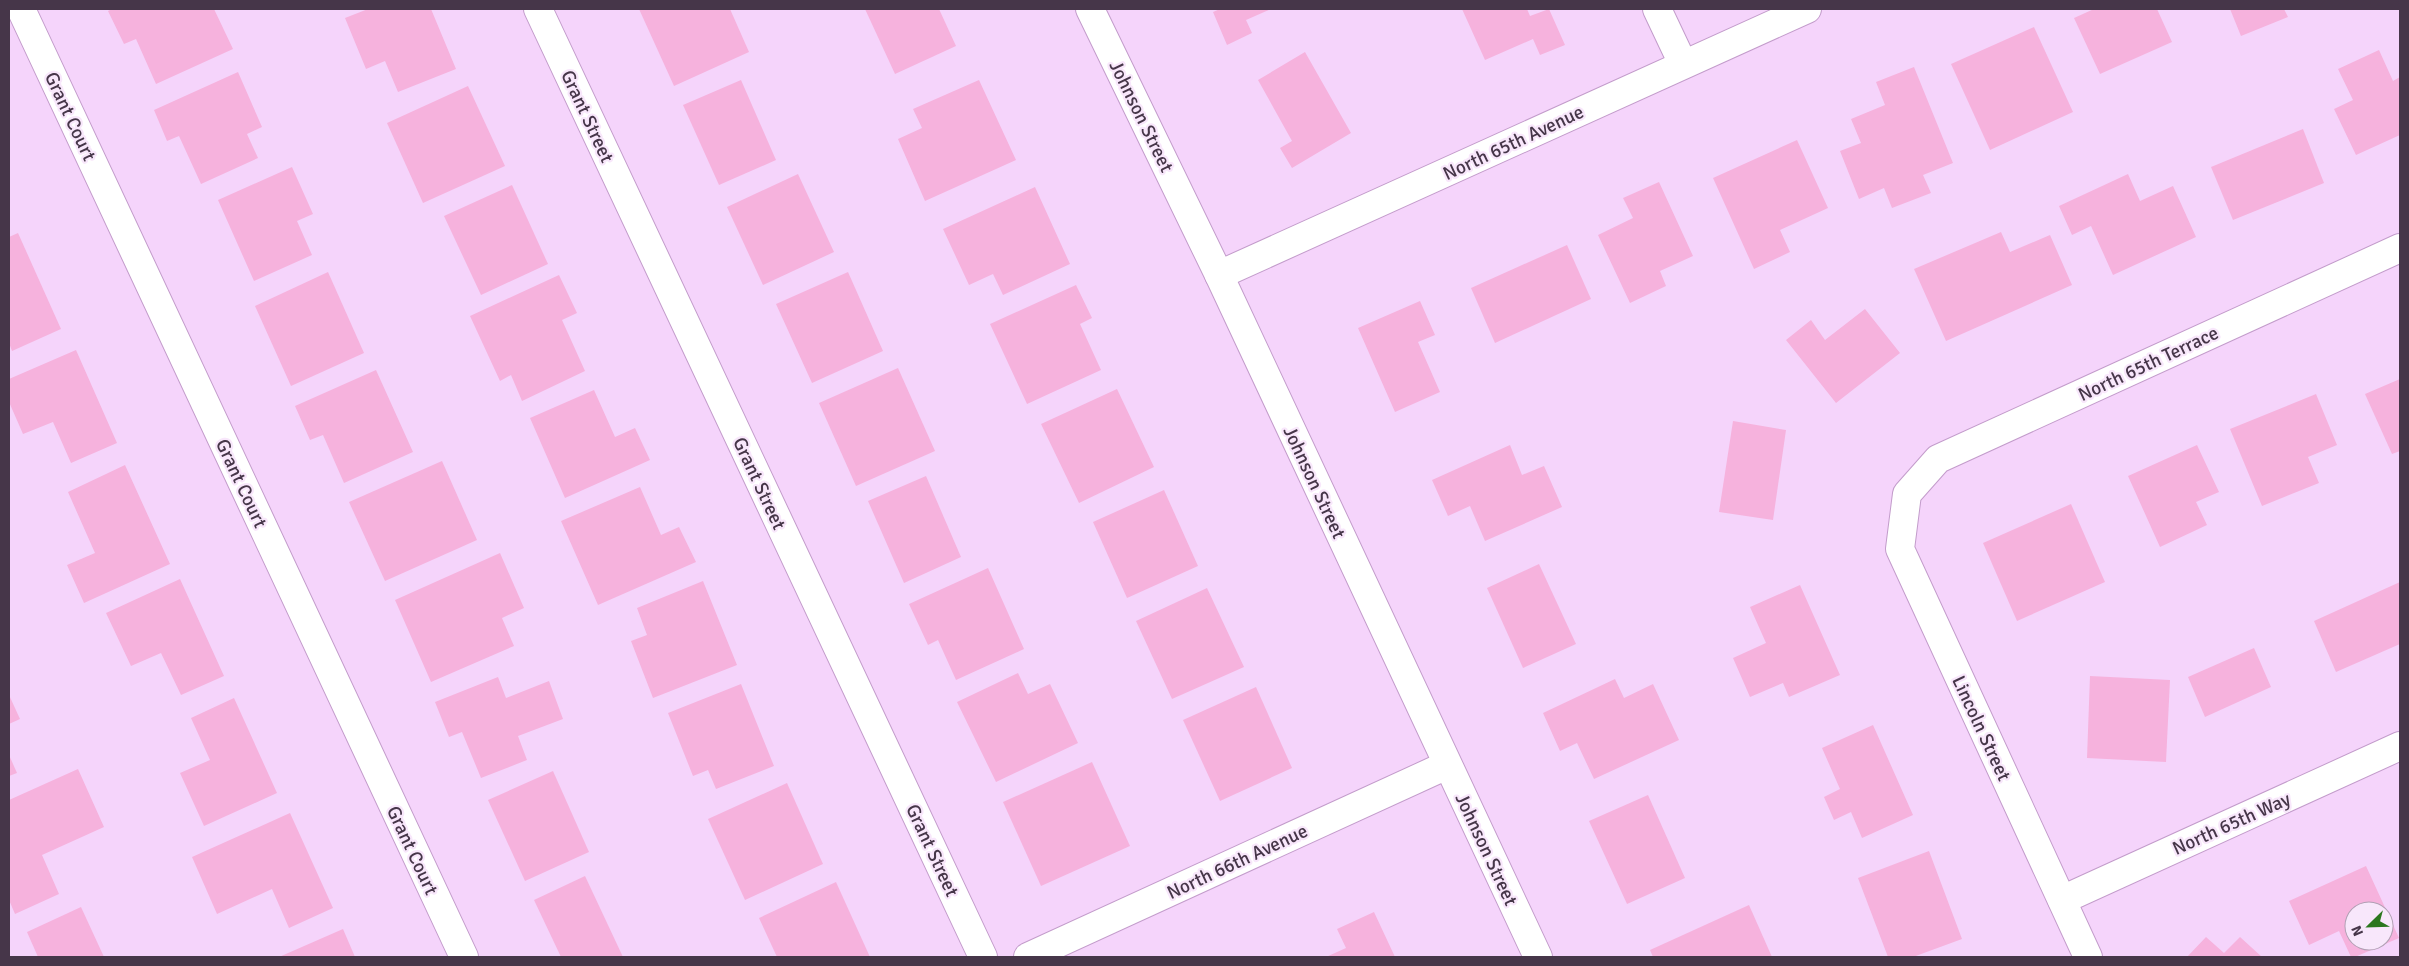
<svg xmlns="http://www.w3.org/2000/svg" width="2409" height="966" font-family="Signika,sans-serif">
<rect width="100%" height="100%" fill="#f5d4fb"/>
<g fill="#f6b2dd" fill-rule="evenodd">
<path d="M112 9H214L233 49 156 84 136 39 124 44 108 11Z"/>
<path d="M368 9H431L456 69 398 92 385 61 366 69 345 18Z"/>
<path d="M639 9H730L749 52 674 86Z"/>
<path d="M865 9H939L956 46 895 74Z"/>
<path d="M1220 9H1271L1246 20 1252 33 1227 45 1213 12Z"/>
<path d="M1462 9H1527L1530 16 1549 9 1565 45 1540 55 1533 39 1485 60Z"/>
<path d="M2094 9H2157L2172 42 2100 74 2074 18Z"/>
<path d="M2230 9H2284L2288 17 2241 36Z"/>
<path d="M2034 27 2073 112 1990 150 1951 64Z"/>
<path d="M2379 50 2393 81 2400 77V135L2356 155 2334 109 2353 100 2338 69Z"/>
<path d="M1305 52 1351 133 1292 168 1280 148 1292 141 1258 80Z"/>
<path d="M1914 67 1953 163 1923 175 1931 193 1892 208 1884 188 1859 199 1840 151 1861 143 1851 119 1885 105 1876 82Z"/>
<path d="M238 72 262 127 247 134 258 158 201 184 179 136 167 141 154 110Z"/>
<path d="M741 80 776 160 719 185 683 105Z"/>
<path d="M979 80 1016 160 925 201 898 139 922 128 913 109Z"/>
<path d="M468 86 505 166 423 203 387 123Z"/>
<path d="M2303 129 2324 183 2233 220 2211 167Z"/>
<path d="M1797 140 1828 208 1780 230 1790 252 1754 269 1713 178Z"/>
<path d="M292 167 313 214 297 221 312 255 254 281 218 200Z"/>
<path d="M798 174 834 252 763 285 727 207Z"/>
<path d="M2128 174 2140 201 2173 186 2196 237 2113 275 2091 226 2072 235 2059 206Z"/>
<path d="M1659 182 1693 256 1660 271 1666 286 1630 303 1598 235 1633 218 1623 198Z"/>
<path d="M512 185 548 264 481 295 444 216Z"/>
<path d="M1035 187 1070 264 1003 295 993 274 969 285 943 229Z"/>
<path d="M2001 232 2010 252 2050 235 2072 285 1946 341 1914 269Z"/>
<path d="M18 233 61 329 12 351 9 343V237Z"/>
<path d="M1567 245 1591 299 1495 343 1471 288Z"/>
<path d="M328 272 364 353 291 386 255 306Z"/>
<path d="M848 272 883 351 812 383 776 304Z"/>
<path d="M559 275 577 313 562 320 585 371 522 401 511 375 500 381 470 316Z"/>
<path d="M1076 285 1092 318 1080 324 1101 370 1027 404 990 324Z"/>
<path d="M1420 301 1435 335 1418 342 1440 392 1395 412 1358 328Z"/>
<path d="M1865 309 1900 353 1836 403 1786 340 1811 320 1825 340Z"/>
<path d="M76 350 117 443 71 463 53 422 23 434 9 402V379Z"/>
<path d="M898 368 935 451 856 486 819 403Z"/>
<path d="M376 370 413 452 344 483 323 435 310 440 295 406Z"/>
<path d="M2400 379V451L2392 454 2365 394Z"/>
<path d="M1117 389 1154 467 1079 503 1041 424Z"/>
<path d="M594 390 615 437 635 428 650 460 565 498 530 418Z"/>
<path d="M2316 394 2337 445 2308 457 2319 483 2262 506 2230 429Z"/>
<path d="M1733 421 1786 430 1773 520 1719 512Z"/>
<path d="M1510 445 1522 475 1544 466 1562 507 1485 541 1470 506 1448 516 1432 480Z"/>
<path d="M2197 445 2219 492 2196 502 2207 525 2160 547 2128 476Z"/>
<path d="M442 461 477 540 385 581 349 502Z"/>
<path d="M125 465 170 564 84 603 67 565 95 553 68 492Z"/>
<path d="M926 476 961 557 904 583 868 501Z"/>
<path d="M640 487 661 535 679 527 696 562 598 605 561 521Z"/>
<path d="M1164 490 1198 566 1127 598 1093 522Z"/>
<path d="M2071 504 2105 582 2017 621 1983 543Z"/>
<path d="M500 553 524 608 502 618 514 646 431 682 395 600Z"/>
<path d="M1539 564 1576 644 1523 668 1487 588Z"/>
<path d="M988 568 1024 649 956 680 938 640 928 645 909 604Z"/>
<path d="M180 579 224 676 181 695 161 653 131 666 106 613Z"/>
<path d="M703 581 737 665 653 698 631 641 647 635 637 608Z"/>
<path d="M2400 582V644L2336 672 2314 621Z"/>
<path d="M1800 585 1840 675 1789 697 1783 683 1750 697 1733 658 1766 643 1750 607Z"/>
<path d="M1207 588 1244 667 1172 699 1136 621Z"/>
<path d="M2254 648 2271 687 2205 717 2188 677Z"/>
<path d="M1018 673 1028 694 1050 684 1078 743 996 782 957 702Z"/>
<path d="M2090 676 2170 680 2166 762 2087 758Z"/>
<path d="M498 677 506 698 549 681 563 719 518 736 527 760 481 778 462 732 449 737 435 702Z"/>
<path d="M1615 679 1624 698 1653 684 1679 740 1594 779 1577 743 1560 751 1543 713Z"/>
<path d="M741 684 774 766 716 789 708 770 693 776 668 713Z"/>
<path d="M1256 687 1292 768 1220 801 1183 720Z"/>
<path d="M9 695 20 719 9 724Z"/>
<path d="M234 698 277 793 204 826 180 773 210 760 191 718Z"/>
<path d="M1873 725 1913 815 1862 838 1851 812 1834 820 1824 797 1840 789 1822 748Z"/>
<path d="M9 755 17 773 9 776Z"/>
<path d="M1092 762 1130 846 1041 886 1003 802Z"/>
<path d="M78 769 104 827 42 855 59 894 15 914 9 900V800Z"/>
<path d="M553 771 589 852 525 881 488 800Z"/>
<path d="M787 783 823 864 745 900 708 819Z"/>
<path d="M1648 795 1685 878 1627 904 1589 821Z"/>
<path d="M290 813 333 908 289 928 272 889 217 914 192 857Z"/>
<path d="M1929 851 1962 939 1913 957H1888L1858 878Z"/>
<path d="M2366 866 2399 938 2355 957H2351L2339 931 2309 945 2289 901ZM2354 911H2384V941H2354Z"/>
<path d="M585 876 623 957H561L534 900Z"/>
<path d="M836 882 870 957H777L759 918Z"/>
<path d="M1749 905 1772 957H1653L1650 950Z"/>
<path d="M81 907 104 957H38L27 932Z"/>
<path d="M1374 912 1395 957H1326L1346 948 1337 929Z"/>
<path d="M343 929 355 957H279Z"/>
<path d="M2206 937 2224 953 2240 937 2262 957H2187Z"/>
</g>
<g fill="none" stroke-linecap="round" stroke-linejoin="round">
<defs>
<g id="minor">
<path d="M21 9 464 957"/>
<path d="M538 9 983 957"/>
<path d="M1090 9 1219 275 1538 957"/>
<path d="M1657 9 1683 64"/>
<path d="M1219 275 1807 9"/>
<path d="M2062 900 2400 746"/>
<path d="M1028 957 1447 765"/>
<path d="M2088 957 1900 549 1907 494 1938 459 2400 248"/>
</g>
</defs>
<use href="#minor" stroke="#c39ccb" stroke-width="30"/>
<use href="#minor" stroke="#fff" stroke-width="28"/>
</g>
<g text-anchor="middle" stroke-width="4.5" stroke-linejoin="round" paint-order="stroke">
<g font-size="19" fill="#463649" stroke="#f8e7fb">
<text transform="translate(71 116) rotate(65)" y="7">Grant Court</text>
<text transform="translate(588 116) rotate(65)" y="7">Grant Street</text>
<text transform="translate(1142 116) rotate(64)" y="7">Johnson Street</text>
<text transform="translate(1513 142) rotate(-25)" y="7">North 65th Avenue</text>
<text transform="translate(2148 363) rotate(-25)" y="7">North 65th Terrace</text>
<text transform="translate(1315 482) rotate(65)" y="7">Johnson Street</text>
<text transform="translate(242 483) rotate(65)" y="7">Grant Court</text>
<text transform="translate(760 483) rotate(65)" y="7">Grant Street</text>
<text transform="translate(1982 728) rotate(65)" y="7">Lincoln Street</text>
<text transform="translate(2231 823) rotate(-24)" y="7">North 65th Way</text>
<text transform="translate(1487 849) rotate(65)" y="7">Johnson Street</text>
<text transform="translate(413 850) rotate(65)" y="7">Grant Court</text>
<text transform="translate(933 850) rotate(65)" y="7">Grant Street</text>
<text transform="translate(1237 861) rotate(-25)" y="7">North 66th Avenue</text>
</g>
</g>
<rect width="2409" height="966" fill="none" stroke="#463649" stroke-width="20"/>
<g transform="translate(2369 926) rotate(247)"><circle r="24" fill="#f8e7fb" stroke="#b1a0b4"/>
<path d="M0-4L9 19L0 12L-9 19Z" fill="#2b771e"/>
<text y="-8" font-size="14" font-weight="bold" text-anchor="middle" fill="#463649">N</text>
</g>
</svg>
